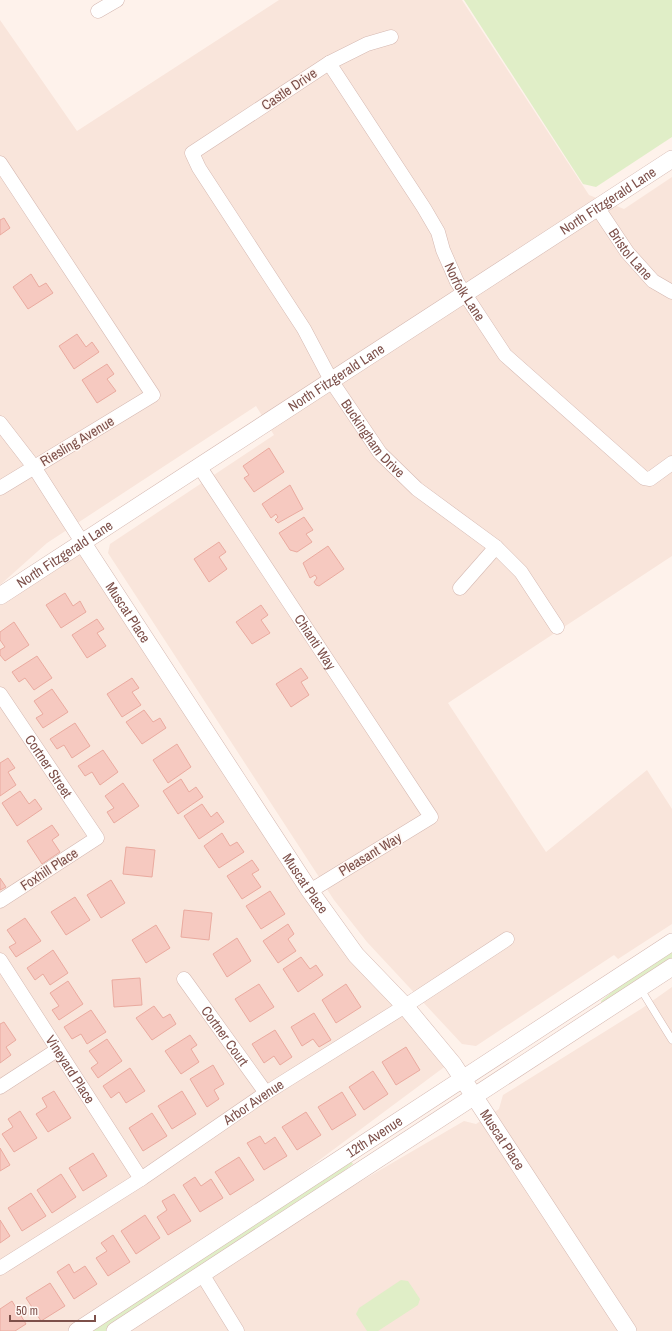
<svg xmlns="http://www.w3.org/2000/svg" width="672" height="1331" font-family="'Archivo Narrow',sans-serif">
<rect width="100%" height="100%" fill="#fef2eb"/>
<g fill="#f9e5db">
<path d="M279 0H462L589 195 624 209 672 177V556L448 703 546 852 647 770 672 809V924L618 959 614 955 476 1046 462 1044 367 942 334 900 108 553 110 544 274 435 256 406 47 543 0 585V20L77 131Z"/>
<path d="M82 542 310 891 451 1062 188 1258 77 1331H0V596Z"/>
<path d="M672 987V1331H115L202 1274 464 1121 476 1124 499 1109 503 1095 641 1009Z"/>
</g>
<g fill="#e0eec7">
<path d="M464 0H672V137L596 187 583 184Z"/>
<path d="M672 950V960L602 1004 601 1001 619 986Z"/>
<path d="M349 1158 353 1164 336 1177 115 1331H77Z"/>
<path d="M401 1280 408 1281 420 1299 418 1305 378 1331H367L356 1314 359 1308Z"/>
</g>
<g fill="#f6c9c0" stroke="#eaaa9f">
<path d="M4 218 10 228 0 235V220Z"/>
<path d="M31 274 39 287 46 283 53 293 28 309 13 287Z"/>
<path d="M77 334 86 347 92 342 99 352 74 369 59 346Z"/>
<path d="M107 364 114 374 107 379 116 391 97 403 82 380Z"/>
<path d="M269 448 284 472 254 492 244 478 249 475 243 466Z"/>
<path d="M290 485 303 509 278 523 275 520 278 517 276 514 271 518 262 504Z"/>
<path d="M304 517 313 530 306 534 312 542 297 552 290 550 279 533Z"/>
<path d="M219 542 226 552 219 557 227 569 209 582 194 559Z"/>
<path d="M328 546 344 569 319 586 316 585 314 582 317 578 315 575 310 578 303 563Z"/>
<path d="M65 593 73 606 80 601 86 612 61 628 46 605Z"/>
<path d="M261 605 268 615 261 620 270 633 252 644 236 622Z"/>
<path d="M97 619 104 629 97 633 106 646 87 658 72 635Z"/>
<path d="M14 622 29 645 5 661 0 655V650L5 647 0 640V632Z"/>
<path d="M37 656 52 678 34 690 25 678 19 682 12 672Z"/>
<path d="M301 668 308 678 301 682 309 695 291 707 276 684Z"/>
<path d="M132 678 139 688 132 692 141 705 122 717 107 694Z"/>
<path d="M52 689 68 712 43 728 36 718 43 714 34 701Z"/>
<path d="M144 710 153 722 160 718 166 728 142 744 126 722Z"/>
<path d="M75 723 90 746 72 758 64 745 57 749 50 739Z"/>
<path d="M177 744 191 767 168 783 153 760Z"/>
<path d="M103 750 118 772 100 785 92 772 85 776 78 766Z"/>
<path d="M8 758 15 768 8 772 16 785 0 796V763Z"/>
<path d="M181 779 189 792 196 787 203 797 178 814 163 791Z"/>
<path d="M123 783 139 806 114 823 107 812 114 808 105 796Z"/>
<path d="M20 791 29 804 35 799 42 809 17 826 2 803Z"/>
<path d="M202 804 211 817 217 812 224 822 199 839 184 816Z"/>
<path d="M52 825 59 835 52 840 60 852 42 864 27 841Z"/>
<path d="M222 833 230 846 237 842 244 852 219 868 204 846Z"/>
<path d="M126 847 155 850 152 877 123 874Z"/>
<path d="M252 860 259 870 252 874 261 887 242 899 227 876Z"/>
<path d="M0 878 6 887 0 890Z"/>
<path d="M111 880 125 903 101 918 87 895Z"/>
<path d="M270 891 285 914 261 929 246 906Z"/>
<path d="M75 897 90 920 66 935 51 912Z"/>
<path d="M184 910 212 913 209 940 181 937Z"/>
<path d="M25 918 41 941 16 957 9 947 16 943 7 930Z"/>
<path d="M288 924 294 934 288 939 296 951 278 963 263 941Z"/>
<path d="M156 925 170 948 146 963 132 940Z"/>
<path d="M237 938 251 961 227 977 213 954Z"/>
<path d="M53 950 68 973 50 985 43 974 35 980 27 968Z"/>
<path d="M301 957 310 969 316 965 323 975 298 992 283 969Z"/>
<path d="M140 978 142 1005 114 1007 112 980Z"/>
<path d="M68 981 83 1004 59 1020 52 1010 59 1006 50 993Z"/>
<path d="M259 984 274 1007 250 1022 235 999Z"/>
<path d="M346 984 361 1007 336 1023 322 1000Z"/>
<path d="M154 1006 163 1018 170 1014 176 1024 152 1040 136 1018Z"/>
<path d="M91 1010 106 1032 87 1044 81 1034 72 1039 64 1027Z"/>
<path d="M314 1013 331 1040 319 1047 313 1039 302 1046 291 1027Z"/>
<path d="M4 1022 16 1040 6 1047 11 1055 0 1063V1024Z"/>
<path d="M275 1030 292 1057 280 1065 274 1056 264 1063 252 1044Z"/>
<path d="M190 1035 197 1045 191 1049 199 1062 181 1074 165 1051Z"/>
<path d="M107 1039 122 1061 98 1078 91 1068 98 1063 89 1051Z"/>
<path d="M406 1047 420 1070 396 1085 382 1062Z"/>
<path d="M213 1065 224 1084 214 1090 219 1099 207 1107 190 1079Z"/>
<path d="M130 1068 145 1091 126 1103 119 1092 111 1098 103 1086Z"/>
<path d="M373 1071 388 1094 364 1110 349 1087Z"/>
<path d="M54 1091 71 1118 48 1132 36 1114 47 1107 42 1098Z"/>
<path d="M182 1091 196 1114 172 1129 158 1106Z"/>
<path d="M342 1092 356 1115 332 1130 318 1107Z"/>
<path d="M20 1111 37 1138 14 1152 2 1134 13 1127 8 1119Z"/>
<path d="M306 1112 321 1135 297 1150 282 1127Z"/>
<path d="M152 1113 167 1136 143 1151 129 1128Z"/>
<path d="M260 1136 265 1144 275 1137 287 1156 264 1170 247 1143Z"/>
<path d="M0 1148 10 1165 0 1171Z"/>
<path d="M93 1153 107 1176 83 1191 69 1168Z"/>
<path d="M239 1157 254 1180 230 1195 215 1172Z"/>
<path d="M61 1174 76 1197 52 1213 37 1190Z"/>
<path d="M195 1177 201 1186 211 1179 223 1198 200 1212 183 1185Z"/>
<path d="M31 1193 46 1216 22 1231 8 1208Z"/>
<path d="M174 1194 191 1221 168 1235 157 1217 167 1210 162 1201Z"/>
<path d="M145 1215 160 1238 136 1254 121 1231Z"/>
<path d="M0 1220 10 1236 0 1243Z"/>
<path d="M113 1235 130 1262 108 1276 96 1258 107 1251 101 1243Z"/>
<path d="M69 1264 74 1273 85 1266 97 1284 74 1299 57 1272Z"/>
<path d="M50 1283 65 1306 41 1321 26 1298Z"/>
<path d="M12 1301 26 1324 15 1331H0V1309Z"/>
</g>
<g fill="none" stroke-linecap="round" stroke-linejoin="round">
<defs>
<path id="service" d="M640 988 672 1040"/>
<g id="minor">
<path d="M98 11 117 0"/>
<path id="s1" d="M391 37 367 44 329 63 192 153 199 168 304 329 332 382 380 453 417 489 496 547 521 572 557 627"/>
<path id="s2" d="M329 63 424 208 438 232 443 250 457 282 505 355 644 478 650 479 672 463"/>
<path d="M0 163 153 395 0 488"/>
<path id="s3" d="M597 207 627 252 653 281 672 292"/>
<path d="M0 423 34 467 82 542"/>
<path id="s4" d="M199 466 431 817 310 891"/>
<path d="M460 588 496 547"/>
<path id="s5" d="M0 694 97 838 0 901"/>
<path id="s6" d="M0 960 141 1179"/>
<path id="s7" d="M184 979 266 1093"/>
<path d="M0 1087 57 1050"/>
<path id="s8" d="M0 1268 141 1179 266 1093 405 1006 507 939"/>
<path d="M202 1274 237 1331"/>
</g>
<g id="tertiary">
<path id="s9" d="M82 542 310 891 356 955 405 1006 453 1064 628 1331"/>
<path id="s10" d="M0 596 672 159"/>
<path id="s11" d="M77 1331 672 942"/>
<path d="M115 1331 672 967"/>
</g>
</defs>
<use href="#service" stroke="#d5b8b1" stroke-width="8"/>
<use href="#minor" stroke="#d5b8b1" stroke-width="15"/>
<use href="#tertiary" stroke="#d5b8b1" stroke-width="18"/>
<use href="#service" stroke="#fff" stroke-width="7"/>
<use href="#minor" stroke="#fff" stroke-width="14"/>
<use href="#tertiary" stroke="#fff" stroke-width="17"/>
</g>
<g text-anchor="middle" stroke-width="3" stroke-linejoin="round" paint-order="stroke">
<g font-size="14" fill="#7d504a" stroke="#fff7f3">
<text transform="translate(289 89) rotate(-34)" y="5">Castle Drive</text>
<text dy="5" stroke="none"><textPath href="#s10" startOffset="725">North Fitzgerald Lane</textPath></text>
<text dy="5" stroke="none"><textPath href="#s3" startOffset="58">Bristol Lane</textPath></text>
<text dy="5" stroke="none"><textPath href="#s2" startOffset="267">Norfolk Lane</textPath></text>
<text dy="5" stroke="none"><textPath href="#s10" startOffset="401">North Fitzgerald Lane</textPath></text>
<text dy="5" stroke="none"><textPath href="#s1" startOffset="570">Buckingham Drive</textPath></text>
<text transform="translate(77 441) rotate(-31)" y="5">Riesling Avenue</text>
<text dy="5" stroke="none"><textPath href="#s10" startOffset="77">North Fitzgerald Lane</textPath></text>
<text dy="5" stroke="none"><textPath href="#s9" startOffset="84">Muscat Place</textPath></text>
<text dy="5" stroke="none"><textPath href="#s4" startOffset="211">Chianti Way</textPath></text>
<text dy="5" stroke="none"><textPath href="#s5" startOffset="87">Cortner Street</textPath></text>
<text transform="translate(370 854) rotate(-31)" y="5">Pleasant Way</text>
<text transform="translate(49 869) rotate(-33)" y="5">Foxhill Place</text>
<text dy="5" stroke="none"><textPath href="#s9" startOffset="408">Muscat Place</textPath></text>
<text dy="5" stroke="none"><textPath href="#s7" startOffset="70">Cortner Court</textPath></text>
<text dy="5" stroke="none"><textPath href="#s6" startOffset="130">Vineyard Place</textPath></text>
<text dy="5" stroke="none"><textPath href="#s8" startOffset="303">Arbor Avenue</textPath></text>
<text dy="5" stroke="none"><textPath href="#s11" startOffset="355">12th Avenue</textPath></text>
<text dy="5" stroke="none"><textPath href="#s9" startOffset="732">Muscat Place</textPath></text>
</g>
</g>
<path d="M10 1315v6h85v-6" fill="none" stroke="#7d504a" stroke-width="2"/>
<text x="16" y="1315" font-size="12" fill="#7d504a" stroke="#fff7f3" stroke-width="3" paint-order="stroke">50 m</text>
</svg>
